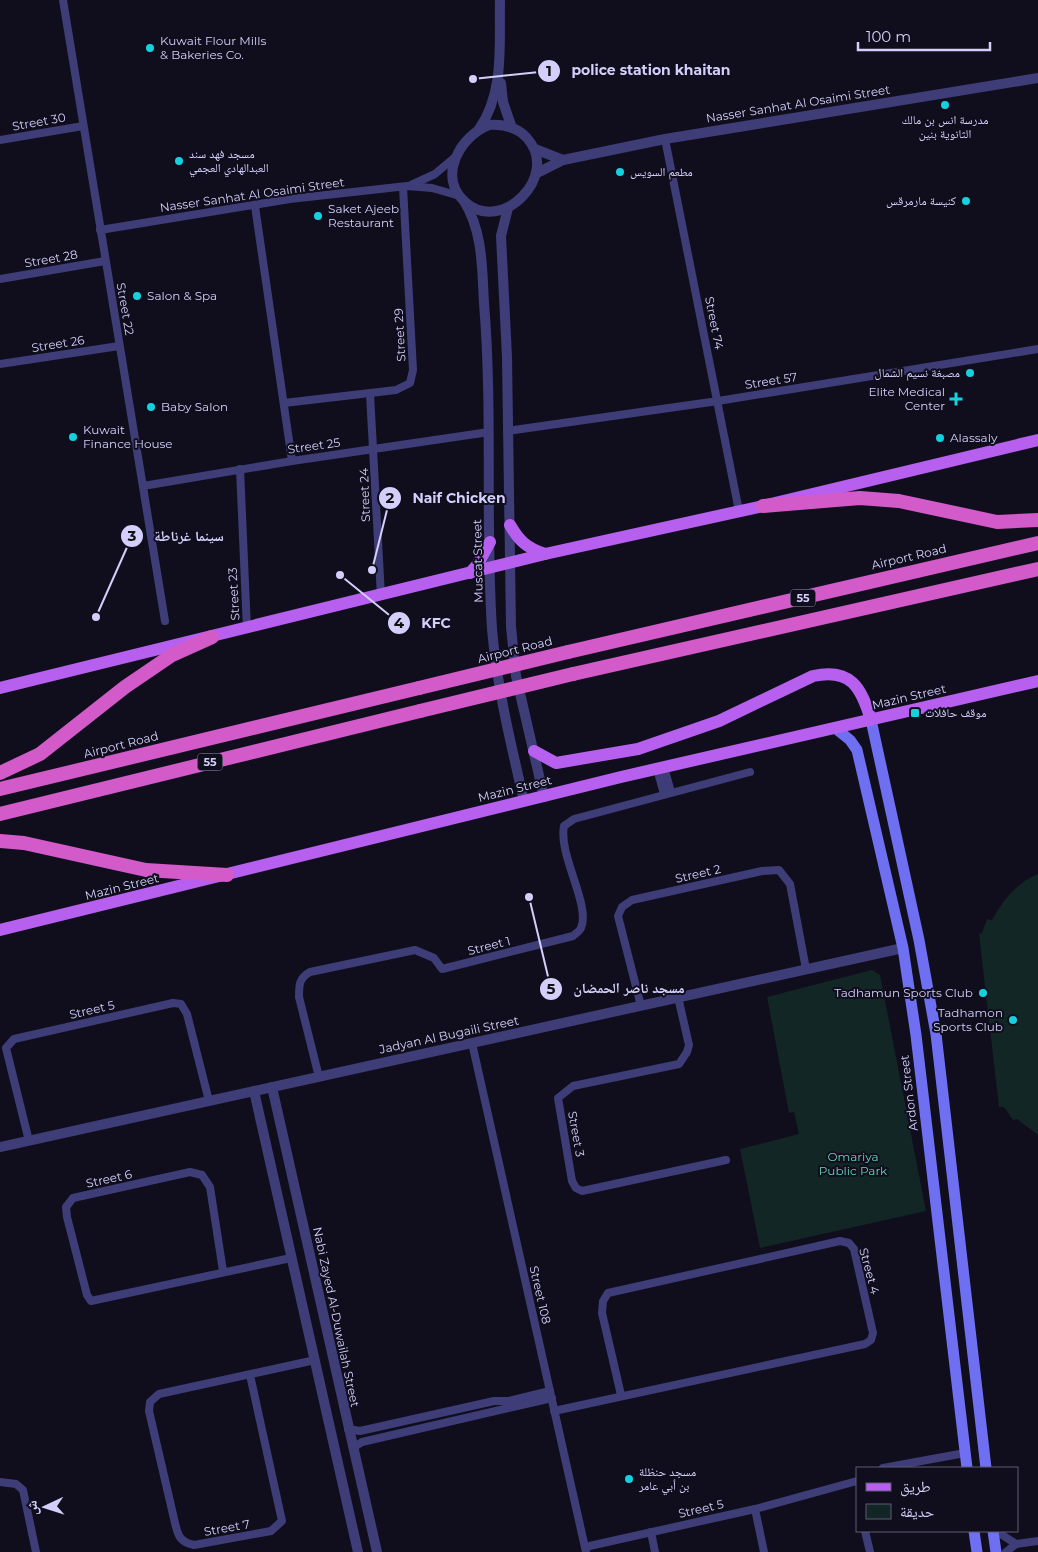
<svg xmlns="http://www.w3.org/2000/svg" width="1038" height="1552" font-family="Montserrat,'Noto Naskh Arabic',sans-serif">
<rect width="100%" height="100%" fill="#100e1d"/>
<g fill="#112625">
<path d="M1038 874V1135L1017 1119 1013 1120 1004 1107H999L979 934 982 933 987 919 992 920C1004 899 1015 884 1038 874Z"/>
<path d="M872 970 880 975 926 1211 760 1248 740 1149 799 1134 794 1112 789 1113 767 997Z"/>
</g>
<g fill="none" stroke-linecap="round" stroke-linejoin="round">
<g stroke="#3e3d78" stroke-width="8">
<path d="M63 0 165 621"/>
<path d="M665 139 739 511"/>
<path d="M0 140 83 126"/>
<path d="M411 185 435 174 454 158"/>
<path d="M255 206 292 461"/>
<path d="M100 230 290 199 407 186 432 188 460 196"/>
<path d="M0 279 105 261"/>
<path d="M0 364 119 346"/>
<path d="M370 394 381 596"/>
<path d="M284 403 396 390 410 383 413 370 403 187"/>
<path d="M507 431 718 401 1038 349"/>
<path d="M240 469 247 629"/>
<path d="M143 486 292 461 489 432"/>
<path d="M664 767 671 792"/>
<path d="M657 769 664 794"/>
<path d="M678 997 689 1045 687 1052 679 1064 573 1086 558 1098 572 1181 576 1188 582 1191 726 1160"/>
<path d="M641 1006 618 916 622 907 632 900 762 871 779 870 790 884 806 969"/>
<path d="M472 1043 586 1552"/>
<path d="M319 1077 299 997C299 985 299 978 310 972L415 950 434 958 442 969 573 936C575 934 580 931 581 928 591 905 558 855 564 826L574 819 750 772"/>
<path d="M29 1141 6 1048 14 1039 173 1003 181 1004 187 1014 209 1101"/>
<path d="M223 1271 210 1187 202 1175 190 1172 73 1198 66 1207 67 1217 87 1295 91 1301 291 1258"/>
<path d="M250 1375 282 1521 271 1531 194 1545C180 1542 178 1536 175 1523L149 1411 150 1402 159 1394 315 1360"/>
<path d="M554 1411 865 1344 871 1340 873 1333 854 1249 849 1243 840 1241 608 1293 603 1301 602 1313 621 1395"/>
<path d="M348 1429 360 1431 494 1401H509L550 1391"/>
<path d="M353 1448 362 1442 552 1398"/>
<path d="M883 1468 965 1453"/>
<path d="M0 1482 16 1484 23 1490 36 1552"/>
<path d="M755 1509 764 1552"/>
<path d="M865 1531 870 1552"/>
<path d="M996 1531 1016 1544"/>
<path d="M651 1532 655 1552"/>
<path d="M585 1547 755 1509 857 1481"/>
<path d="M1006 1552 1016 1544 1038 1541"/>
</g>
<g stroke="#3e3d78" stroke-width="10">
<path d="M501 83 503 102 512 128"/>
<path d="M489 125C503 124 517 127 527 138 561 176 501 235 465 202 437 177 460 136 489 125Z"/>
<path d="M479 129C505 92 499 43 500 0"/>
<path d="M535 149 563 160"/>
<path d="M537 173 563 160 665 139 1038 78"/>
<path d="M464 201C483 232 482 268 484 303 493 412 485 521 492 629 497 688 511 744 524 801"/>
<path d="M508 208 501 236 507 357 511 627 516 676 544 797"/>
<path d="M272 1087 377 1552"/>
<path d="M254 1091 358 1552"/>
<path d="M0 1147 903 948"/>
</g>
<g stroke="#6f6ff1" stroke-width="11">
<path d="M871 720 919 940 936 1034 986 1468"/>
<path d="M835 728 850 740 857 750 903 948 916 1035 967 1468"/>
<path d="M974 1531 977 1552"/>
<path d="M993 1531 996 1552"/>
</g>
<g stroke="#b760f0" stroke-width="12">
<path d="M510 525C519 541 527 548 545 554"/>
<path d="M470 573 478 564 490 542"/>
<path d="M0 688 545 554 763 506 1038 440"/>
<path d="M534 751 556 763 638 749 719 721 813 676C851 668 861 687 871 720"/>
<path d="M0 930 621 777 1038 681"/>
</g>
<g stroke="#d35ac9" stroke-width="14">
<path d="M763 506 860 498 899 501 997 522 1038 520"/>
<path d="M568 652 1038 543"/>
<path d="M573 674 1038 569"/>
<path d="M0 773 40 754 125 687 172 655 212 637"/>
<path d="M0 789 419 688"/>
<path d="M0 814 420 711"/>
<path d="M0 841 24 843 146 870 227 875"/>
</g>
<g stroke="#d35ac9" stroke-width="14">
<path d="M419 688 568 652"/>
<path d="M420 711 573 674"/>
</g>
</g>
<g fill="#15d0df" stroke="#100e1d" stroke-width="2">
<circle cx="150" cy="48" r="5"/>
<circle cx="945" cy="105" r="5"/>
<circle cx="179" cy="161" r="5"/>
<circle cx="620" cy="172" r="5"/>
<circle cx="966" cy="201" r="5"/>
<circle cx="318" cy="216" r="5"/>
<circle cx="137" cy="296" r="5"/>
<circle cx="970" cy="373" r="5"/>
<path d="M953.5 391.5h5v5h5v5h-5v5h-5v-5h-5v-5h5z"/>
<circle cx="151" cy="407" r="5"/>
<circle cx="73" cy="437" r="5"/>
<circle cx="940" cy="438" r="5"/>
<rect x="910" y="708" width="10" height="10" rx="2.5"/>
<circle cx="983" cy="993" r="5"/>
<circle cx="1013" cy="1020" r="5"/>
<circle cx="629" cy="1479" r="5"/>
</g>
<g text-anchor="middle" stroke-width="4" stroke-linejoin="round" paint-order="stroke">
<g fill="#100e1d" stroke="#9895b8" stroke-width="1">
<rect x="790.5" y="589.5" width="25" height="17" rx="4"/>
<rect x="197.5" y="753.5" width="25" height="17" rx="4"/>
</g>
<g font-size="11" font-weight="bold" fill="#d3cffa">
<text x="803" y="602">55</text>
<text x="210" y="766">55</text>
</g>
<g font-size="12" fill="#d3cffa" stroke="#100e1d" text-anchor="start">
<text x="160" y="45">Kuwait Flour Mills<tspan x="160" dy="14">&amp; Bakeries Co.</tspan></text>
<text x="945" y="124" text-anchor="middle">مدرسة انس بن مالك<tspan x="945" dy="14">الثانوية بنين</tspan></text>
<text x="189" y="158">مسجد فهد سند<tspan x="189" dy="14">العبدالهادي العجمي</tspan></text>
<text x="630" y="176">مطعم السويس</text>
<text x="956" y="205" text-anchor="end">كنيسة مارمرقس</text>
<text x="328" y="213">Saket Ajeeb<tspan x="328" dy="14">Restaurant</tspan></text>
<text x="147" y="300">Salon &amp; Spa</text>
<text x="960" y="377" text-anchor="end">مصبغة نسيم الشمال</text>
<text x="945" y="396" text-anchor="end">Elite Medical<tspan x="945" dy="14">Center</tspan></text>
<text x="161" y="411">Baby Salon</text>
<text x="83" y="434">Kuwait<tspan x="83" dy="14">Finance House</tspan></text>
<text x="950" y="442">Alassaly</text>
<text x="925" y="717">موقف حافلات</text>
<text x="973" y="997" text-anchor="end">Tadhamun Sports Club</text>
<text x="1003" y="1017" text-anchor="end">Tadhamon<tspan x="1003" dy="14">Sports Club</tspan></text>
<text x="639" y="1476">مسجد حنظلة<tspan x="639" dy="14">بن أبي عامر</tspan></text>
</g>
<g font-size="12" fill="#d3cffa" stroke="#100e1d">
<text transform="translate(798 104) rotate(-9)" y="4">Nasser Sanhat Al Osaimi Street</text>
<text transform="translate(39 122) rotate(-10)" y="4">Street 30</text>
<text transform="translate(252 195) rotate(-8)" y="4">Nasser Sanhat Al Osaimi Street</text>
<text transform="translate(51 259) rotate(-10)" y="4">Street 28</text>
<text transform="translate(125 309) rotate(80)" y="4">Street 22</text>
<text transform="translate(714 323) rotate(79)" y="4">Street 74</text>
<text transform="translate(400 335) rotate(-93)" y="4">Street 29</text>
<text transform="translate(58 344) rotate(-9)" y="4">Street 26</text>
<text transform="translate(771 381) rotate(-9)" y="4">Street 57</text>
<text transform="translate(314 446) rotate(-8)" y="4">Street 25</text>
<text transform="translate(365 495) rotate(-92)" y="4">Street 24</text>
<text transform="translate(909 557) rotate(-13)" y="4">Airport Road</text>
<text transform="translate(478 561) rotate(-91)" y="4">Muscat Street</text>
<text transform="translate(234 594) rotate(-93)" y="4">Street 23</text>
<text transform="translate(515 650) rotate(-14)" y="4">Airport Road</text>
<text transform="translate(909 697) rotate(-13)" y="4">Mazin Street</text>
<text transform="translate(121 745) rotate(-14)" y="4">Airport Road</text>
<text transform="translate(515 789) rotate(-14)" y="4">Mazin Street</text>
<text transform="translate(698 874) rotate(-13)" y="4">Street 2</text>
<text transform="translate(122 887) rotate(-14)" y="4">Mazin Street</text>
<text transform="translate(489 946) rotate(-14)" y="4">Street 1</text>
<text transform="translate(92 1010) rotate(-13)" y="4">Street 5</text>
<text transform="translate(449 1035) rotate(-12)" y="4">Jadyan Al Bugaili Street</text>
<text transform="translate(909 1093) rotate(-97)" y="4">Ardon Street</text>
<text transform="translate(576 1134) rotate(80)" y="4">Street 3</text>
<text transform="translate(109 1179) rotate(-12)" y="4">Street 6</text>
<text transform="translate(869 1271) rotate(75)" y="4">Street 4</text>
<text transform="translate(540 1295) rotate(77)" y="4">Street 108</text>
<text transform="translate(336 1317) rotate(78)" y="4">Nabi Zayed Al-Duwailah Street</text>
<text transform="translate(701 1509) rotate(-13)" y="4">Street 5</text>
<text transform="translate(227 1528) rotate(-10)" y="4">Street 7</text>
</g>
<g font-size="12" fill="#62d2b4" stroke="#100e1d">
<text x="853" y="1161">Omariya<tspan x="853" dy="14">Public Park</tspan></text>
</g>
</g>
<path fill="none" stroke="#d3cffa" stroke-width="2" d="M473 79L549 71M372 570L390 498M96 617L132 536M340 575L399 623M529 897L551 989"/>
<g fill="#d3cffa" stroke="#100e1d" stroke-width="2">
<circle cx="473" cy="79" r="5"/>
<circle cx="372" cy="570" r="5"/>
<circle cx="96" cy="617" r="5"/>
<circle cx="340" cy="575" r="5"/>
<circle cx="529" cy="897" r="5"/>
<circle cx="549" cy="71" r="12"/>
<circle cx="390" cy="498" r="12"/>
<circle cx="132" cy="536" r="12"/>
<circle cx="399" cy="623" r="12"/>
<circle cx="551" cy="989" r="12"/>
</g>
<g font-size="15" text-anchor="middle" font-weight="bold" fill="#111">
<text x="549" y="76">1</text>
<text x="390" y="503">2</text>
<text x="132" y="541">3</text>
<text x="399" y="628">4</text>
<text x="551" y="994">5</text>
</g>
<g font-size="14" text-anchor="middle" font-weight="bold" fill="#d3cffa" stroke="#100e1d" stroke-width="4" stroke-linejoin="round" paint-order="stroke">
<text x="651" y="75">police station khaitan</text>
<text x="459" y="503">Naif Chicken</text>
<text x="189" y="541">سينما غرناطة</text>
<text x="436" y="628">KFC</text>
<text x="629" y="993">مسجد ناصر الحمضان</text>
</g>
<rect x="856" y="1467" width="162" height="65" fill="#100e1d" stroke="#5e5b75"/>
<rect x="866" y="1483" width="25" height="8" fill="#b760f0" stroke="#5e5b75"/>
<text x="900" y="1492" font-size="15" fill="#d3cffa">طريق</text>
<rect x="866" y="1504" width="25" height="15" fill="#112625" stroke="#5e5b75"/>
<text x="900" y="1517" font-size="15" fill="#d3cffa">حديقة</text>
<g transform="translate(45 1507) rotate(266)" stroke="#100e1d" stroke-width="4" paint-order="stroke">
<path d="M0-4L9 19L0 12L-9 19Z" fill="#d3cffa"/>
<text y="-8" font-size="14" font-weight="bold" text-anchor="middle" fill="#d3cffa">ش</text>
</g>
<path d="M858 42v8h132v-8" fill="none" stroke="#d3cffa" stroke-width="2.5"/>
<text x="866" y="42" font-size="15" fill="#d3cffa" stroke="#100e1d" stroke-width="4" paint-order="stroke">100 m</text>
</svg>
